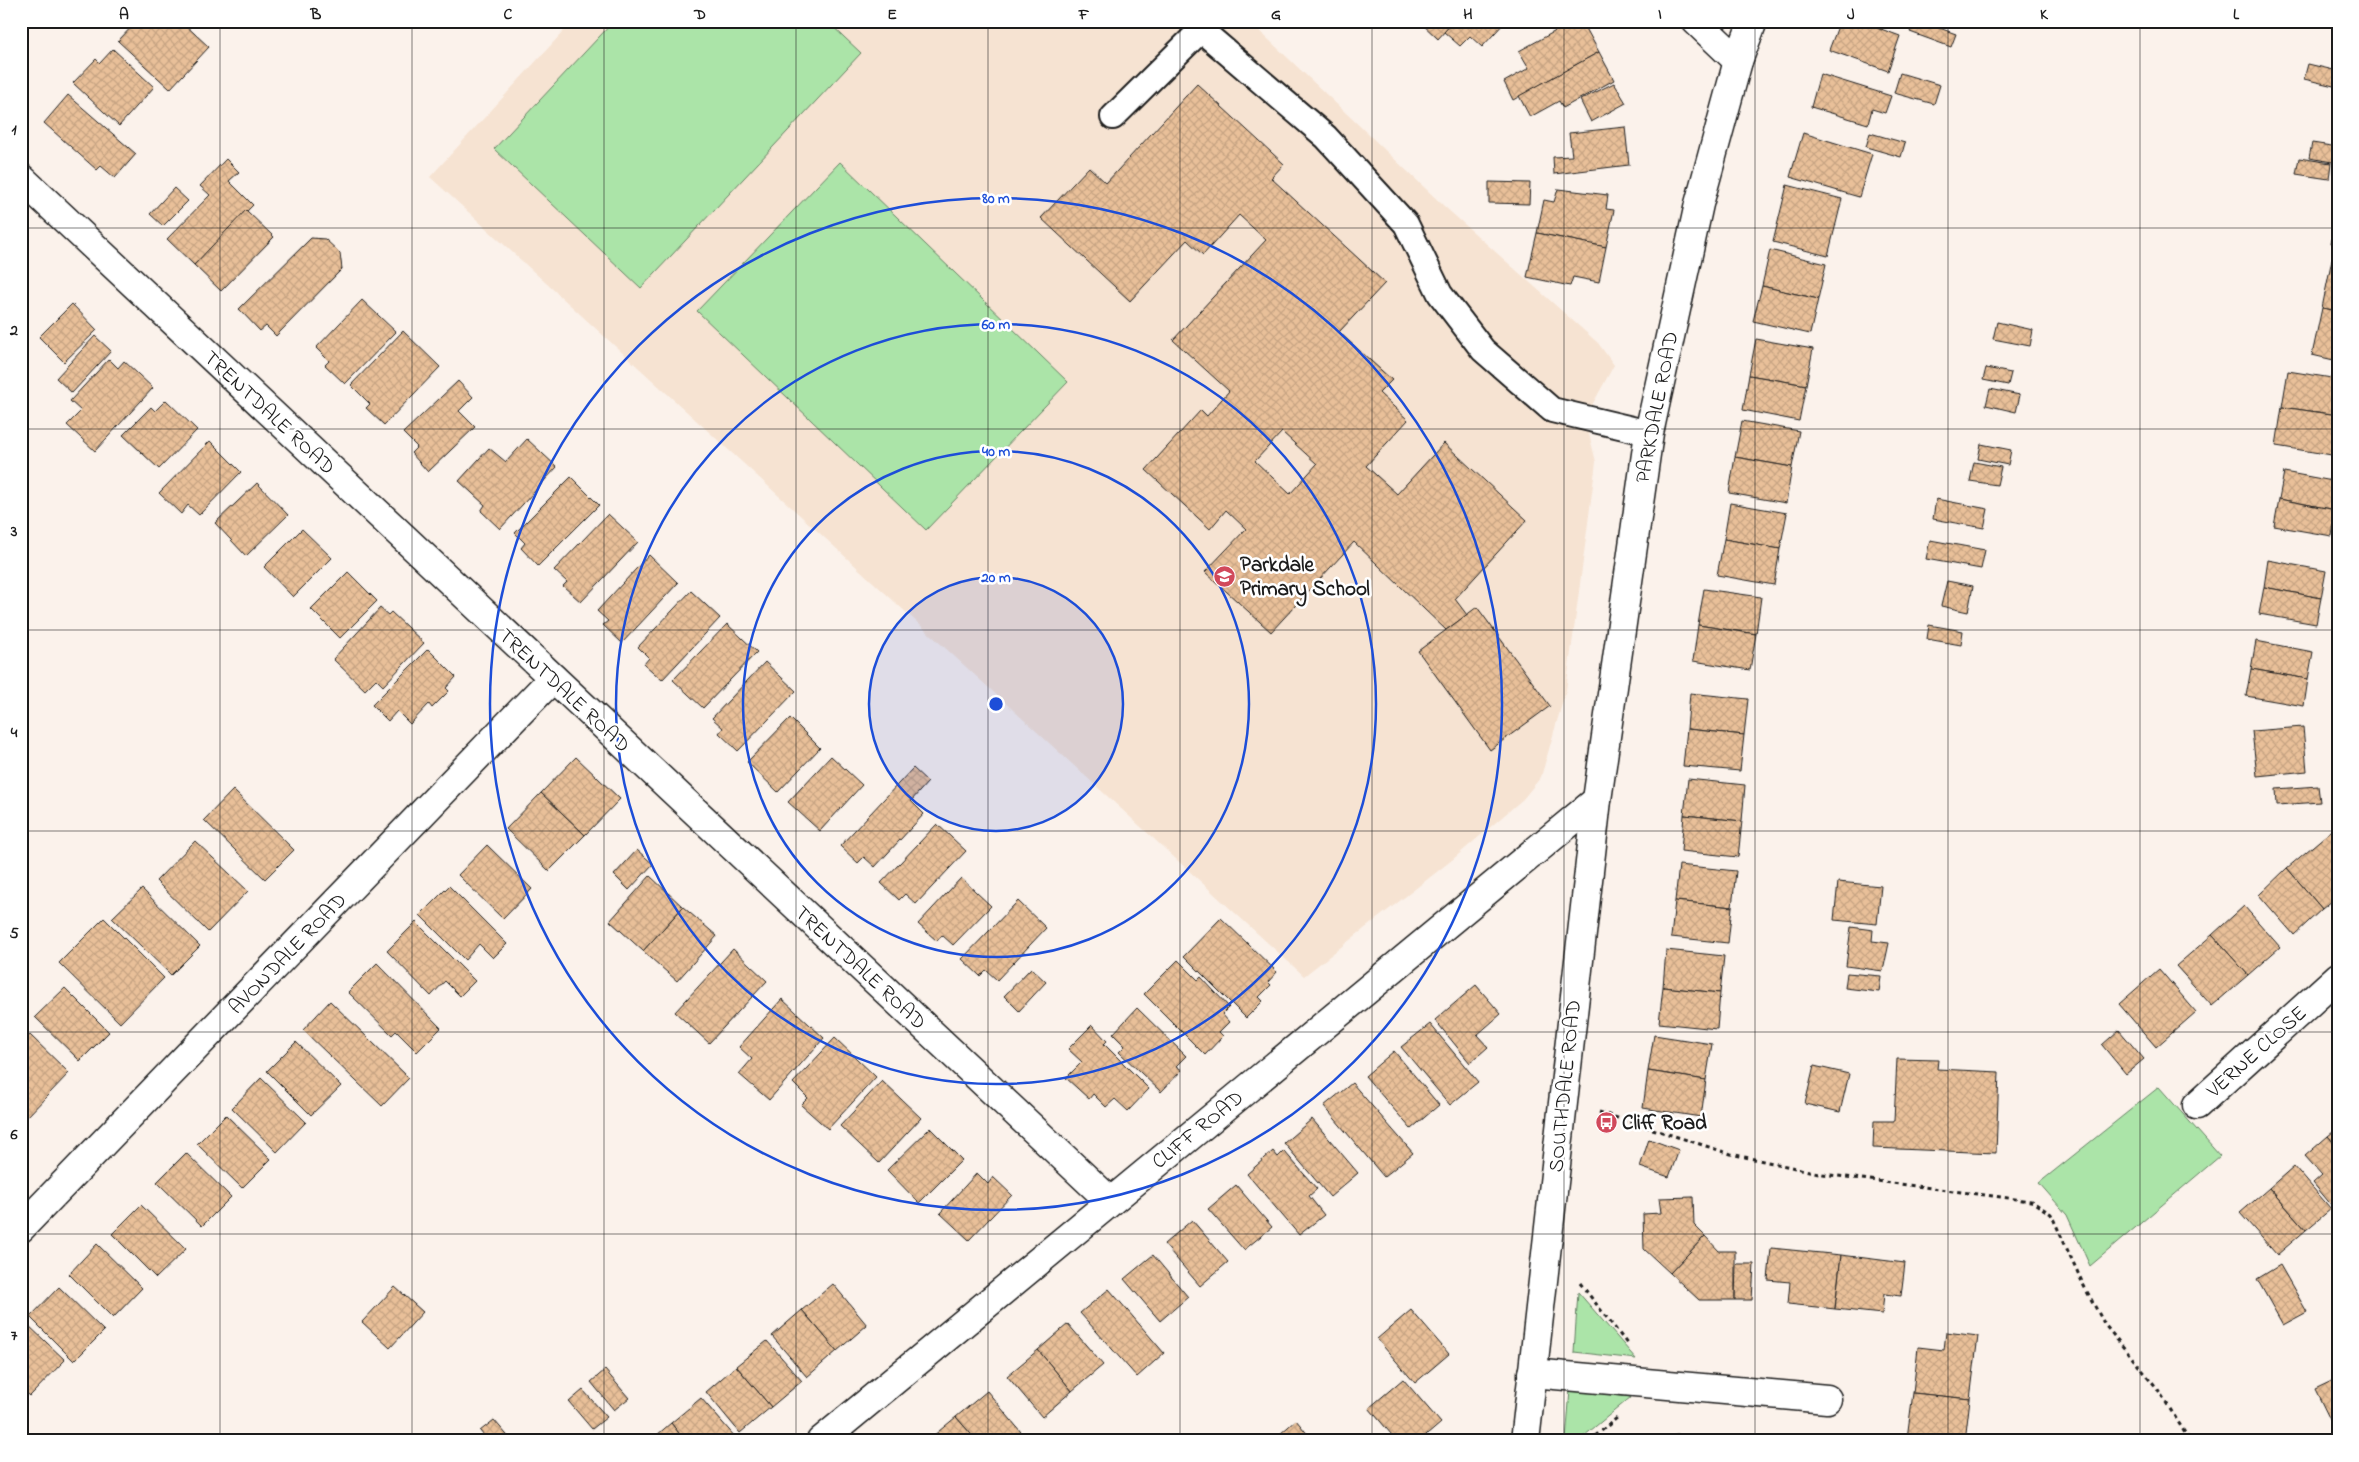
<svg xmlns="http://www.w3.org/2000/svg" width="2359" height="1462" font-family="'Indie Flower',sans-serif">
<defs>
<pattern id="building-cross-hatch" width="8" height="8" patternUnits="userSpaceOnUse" patternTransform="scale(1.25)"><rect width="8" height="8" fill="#e9c099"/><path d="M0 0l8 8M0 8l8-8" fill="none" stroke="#c7a483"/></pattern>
</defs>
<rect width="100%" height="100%" fill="#fbf2eb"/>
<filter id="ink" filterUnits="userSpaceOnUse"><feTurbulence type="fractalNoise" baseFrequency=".02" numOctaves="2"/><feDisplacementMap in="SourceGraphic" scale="10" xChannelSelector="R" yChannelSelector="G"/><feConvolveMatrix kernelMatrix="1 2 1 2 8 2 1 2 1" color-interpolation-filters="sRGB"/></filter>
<g filter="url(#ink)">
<path fill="#f6e3d2" d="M573 21H1249L1445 207 1598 343 1614 365 1585 418 1596 462 1566 690 1541 777 1523 799 1452 860 1304 976 430 177Z"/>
<g fill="#abe4a8" stroke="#648062">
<path d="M614 21H827L861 53 641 288 494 149Z"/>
<path d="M840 162 1068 382 926 530 697 311Z"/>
<path d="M2159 1087 2220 1156 2090 1266 2067 1215 2039 1183Z"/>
<path d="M1578 1292 1636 1359 1574 1352Z"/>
<path d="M1570 1390 1631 1397 1578 1441H1566Z"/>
</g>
<g fill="url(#building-cross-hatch)" stroke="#1c1c1c" fill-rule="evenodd">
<path d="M137 21H181L209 47 170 89 118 41Z"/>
<path d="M1419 21H1454L1438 39Z"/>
<path d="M1454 21H1506L1482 47 1470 36 1460 46 1444 32Z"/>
<path d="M1574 21H1582L1599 52 1513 100 1504 82 1529 68 1519 51Z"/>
<path d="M1840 21H1859L1900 36 1888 71 1829 50Z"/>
<path d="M1859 21H1885L1882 30Z"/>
<path d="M1914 21H1920L1956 34 1951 47 1910 32Z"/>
<path d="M113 49 154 87 119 126 73 83 96 59 100 63Z"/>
<path d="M1599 52 1614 80 1563 108 1559 101 1530 117 1519 96Z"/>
<path d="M2308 64 2338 71V87L2304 79Z"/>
<path d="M1900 73 1940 85 1934 104 1894 93Z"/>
<path d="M1820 74 1891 96 1885 113 1872 109 1868 124 1811 107Z"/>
<path d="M1614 83 1626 103 1591 122 1580 100Z"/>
<path d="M1197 84 1284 164 1271 178 1385 283 1339 332 1392 380 1379 393 1408 420 1366 466 1397 494 1444 443 1527 520 1455 599 1467 615 1446 630 1354 542 1271 632 1205 572 1246 529 1226 510 1210 529 1146 470 1201 410 1207 416 1229 391 1173 340 1266 240 1239 215 1203 255 1187 240 1130 301 1041 218 1089 167 1106 183ZM1282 432 1317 464 1290 494 1255 461Z"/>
<path d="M68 95 136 154 115 178 101 166 97 170 44 123Z"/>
<path d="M1625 127 1629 165 1554 174 1553 157 1572 156 1569 133Z"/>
<path d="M1803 133 1872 154 1859 197 1790 177Z"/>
<path d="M1870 133 1905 143 1901 157 1866 147Z"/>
<path d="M2312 143 2338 147V163L2309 158Z"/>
<path d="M2299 158 2331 163 2329 179 2296 174Z"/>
<path d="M226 159 239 172 229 181 253 205 194 265 167 239 210 195 200 186Z"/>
<path d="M1489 182 1530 183 1529 204 1489 203Z"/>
<path d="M1787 185 1842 199 1828 256 1773 242Z"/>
<path d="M174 188 188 201 163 226 150 214Z"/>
<path d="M1558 189 1608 195 1606 209 1614 210 1606 247 1537 233 1544 200 1554 202Z"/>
<path d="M246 210 274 237 221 291 194 265Z"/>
<path d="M2336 216 2338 217V244L2331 243Z"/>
<path d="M1537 233 1606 247 1599 282 1573 277 1570 286 1527 277Z"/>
<path d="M311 238 325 239 340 253 342 269 276 336 266 326 260 331 239 309Z"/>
<path d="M1770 250 1826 264 1818 299 1762 286Z"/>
<path d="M2332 259 2338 260V311L2322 308Z"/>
<path d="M1762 286 1818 299 1810 334 1753 321Z"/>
<path d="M362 300 396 332 345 384 325 365 329 361 316 348Z"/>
<path d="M72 304 97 330 64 362 39 337Z"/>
<path d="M2322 308 2338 311V361L2312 355Z"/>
<path d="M1997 322 2033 330 2030 346 1993 339Z"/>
<path d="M403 331 440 367 384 425 366 408 370 404 351 385Z"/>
<path d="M95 336 111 351 72 393 56 378Z"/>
<path d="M1756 339 1813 349 1806 385 1749 375Z"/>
<path d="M109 359 118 368 124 361 153 388 95 451 67 425 81 411 70 401Z"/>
<path d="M1986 368 2011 373 2008 385 1983 380Z"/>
<path d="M2288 371 2338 379V415L2282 407Z"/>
<path d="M1749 375 1806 385 1799 421 1743 410Z"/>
<path d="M458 381 473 397 459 411 475 427 428 472 411 453 417 447 403 433Z"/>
<path d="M1990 389 2020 395 2016 412 1986 405Z"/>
<path d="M166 400 197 430 159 469 123 435 151 407 155 411Z"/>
<path d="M2282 407 2338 415V456L2276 446Z"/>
<path d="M1742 421 1799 431 1792 467 1735 457Z"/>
<path d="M527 439 557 467 500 529 481 511 485 505 459 481 489 448 506 462Z"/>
<path d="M210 441 241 472 199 515 188 505 181 514 159 493Z"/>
<path d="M1981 444 2011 450 2008 465 1978 459Z"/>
<path d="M1735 457 1792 467 1786 503 1729 493Z"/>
<path d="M1974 462 2001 467 1997 485 1970 481Z"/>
<path d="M2284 472 2338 482 2336 510 2279 499Z"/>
<path d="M571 477 599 505 538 566 521 548 525 543 515 533Z"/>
<path d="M257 483 288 515 246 556 215 523Z"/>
<path d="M1936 499 1988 509 1984 528 1933 519Z"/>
<path d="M2279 499 2336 510 2332 536 2274 526Z"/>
<path d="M1730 503 1787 513 1780 549 1724 539Z"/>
<path d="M608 514 638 542 581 602 563 586 567 582 554 570Z"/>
<path d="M302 529 332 558 293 597 264 567Z"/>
<path d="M1724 539 1780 549 1774 585 1717 575Z"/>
<path d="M1930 540 1985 550 1981 569 1926 559Z"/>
<path d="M649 555 678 583 622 643 603 625 608 621 597 611Z"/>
<path d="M2268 560 2326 571 2321 598 2264 587Z"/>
<path d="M348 572 377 601 340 638 311 609Z"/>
<path d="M1947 581 1973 586 1968 612 1941 606Z"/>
<path d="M2264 587 2321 598 2316 624 2259 614Z"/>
<path d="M1704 589 1761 597 1756 634 1698 625Z"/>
<path d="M691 591 720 618 662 680 644 664 649 658 638 647Z"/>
<path d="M1477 607 1550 706 1490 750 1418 651Z"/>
<path d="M380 608 388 615 391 612 424 643 383 686 376 679 365 690 333 659Z"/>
<path d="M727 624 757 652 703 708 673 680Z"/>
<path d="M1698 625 1756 634 1750 670 1693 661Z"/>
<path d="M1929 625 1963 631 1961 645 1927 639Z"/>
<path d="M2256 641 2313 652 2308 679 2251 669Z"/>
<path d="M428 649 456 677 446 688 449 691 432 708 429 704 410 724 397 711 388 721 372 705Z"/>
<path d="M765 662 796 691 738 751 719 733 723 728 712 718Z"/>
<path d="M2251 669 2308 679 2304 706 2246 696Z"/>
<path d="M1690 693 1748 699 1744 735 1687 729Z"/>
<path d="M790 718 820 748 778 792 747 762Z"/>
<path d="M2303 727 2307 771 2257 776 2252 731Z"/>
<path d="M1687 729 1744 735 1740 771 1683 766Z"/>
<path d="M831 756 862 785 820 831 788 802Z"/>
<path d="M576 757 620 799 585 835 541 793Z"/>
<path d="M913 768 928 782 911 801 924 814 875 867 864 857 858 863 840 846Z"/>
<path d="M1688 779 1745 785 1742 821 1684 815Z"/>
<path d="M2318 786 2320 802 2277 805 2276 789Z"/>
<path d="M233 790 294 850 265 879 204 820Z"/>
<path d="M541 793 585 835 549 871 506 829Z"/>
<path d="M1684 815 1742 821 1738 857 1681 851Z"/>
<path d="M937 824 966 851 916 904 905 894 899 900 881 883Z"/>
<path d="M2338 825V896L2322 909 2287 868Z"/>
<path d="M195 841 248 891 208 932 156 881Z"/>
<path d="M487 845 532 889 503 919 458 875Z"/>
<path d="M637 850 653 864 629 890 614 875Z"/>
<path d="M1679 865 1736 871 1732 907 1675 901Z"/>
<path d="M2287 868 2322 909 2294 935 2259 895Z"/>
<path d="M650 876 683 907 643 951 610 921Z"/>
<path d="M961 878 991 906 953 945 942 935 937 941 918 924Z"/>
<path d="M1838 882 1881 886 1877 924 1834 920Z"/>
<path d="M449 886 507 944 493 958 479 944 465 960 420 915Z"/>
<path d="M142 889 200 946 171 975 112 918Z"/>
<path d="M1018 901 1046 928 997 980 986 970 980 976 962 959Z"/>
<path d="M1675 901 1732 907 1728 943 1671 937Z"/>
<path d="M2244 906 2280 947 2248 975 2212 935Z"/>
<path d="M683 907 717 936 677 981 643 951Z"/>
<path d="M104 918 164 978 120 1023 59 963Z"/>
<path d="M1221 918 1277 972 1268 982 1271 985 1259 997 1263 1001 1246 1018 1184 956Z"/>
<path d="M416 922 475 981 460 996 445 981 431 996 387 951Z"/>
<path d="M1851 927 1873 930 1872 941 1889 943 1883 971 1846 966Z"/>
<path d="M2212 935 2248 975 2212 1006 2176 966Z"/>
<path d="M733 949 767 981 709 1043 675 1012Z"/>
<path d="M1666 950 1724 956 1720 993 1663 987Z"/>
<path d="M1178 960 1198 980 1201 977 1229 1007 1222 1014 1229 1022 1219 1032 1223 1036 1205 1055 1144 994Z"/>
<path d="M377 963 441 1028 417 1052 396 1031 392 1035 348 992Z"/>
<path d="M1031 968 1046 982 1019 1011 1004 996Z"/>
<path d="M2159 969 2196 1012 2156 1047 2119 1004Z"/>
<path d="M1847 973 1881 976 1879 992 1845 988Z"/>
<path d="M1476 985 1501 1014 1477 1035 1488 1047 1470 1063 1435 1020Z"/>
<path d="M1663 987 1720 993 1717 1029 1659 1023Z"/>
<path d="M65 988 109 1032 80 1061 35 1017Z"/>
<path d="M782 999 824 1038 769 1100 739 1074 752 1059 739 1047Z"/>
<path d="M330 1001 409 1078 382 1106 303 1030Z"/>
<path d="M1137 1008 1186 1056 1176 1066 1182 1070 1161 1092 1119 1052 1125 1046 1113 1034Z"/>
<path d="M1430 1024 1478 1082 1450 1105 1401 1047Z"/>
<path d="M1092 1025 1107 1041 1104 1044 1149 1089 1128 1111 1115 1099 1106 1107 1093 1094 1089 1099 1066 1078 1082 1062 1068 1049Z"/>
<path d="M2119 1030 2144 1059 2126 1074 2102 1045Z"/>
<path d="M30 1035 69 1073 26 1118 21 1113V1044Z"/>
<path d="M1654 1035 1712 1044 1706 1080 1648 1071Z"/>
<path d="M835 1038 876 1077 828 1129 801 1105 808 1098 793 1083Z"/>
<path d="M296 1042 341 1086 311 1115 267 1071Z"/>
<path d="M1394 1051 1439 1105 1411 1129 1365 1076Z"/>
<path d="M1897 1059 1938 1060 1937 1069 1999 1072 1996 1153 1873 1148 1874 1121H1894Z"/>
<path d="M1814 1066 1849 1074 1840 1112 1805 1104Z"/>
<path d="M1648 1071 1706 1080 1701 1117 1643 1108Z"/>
<path d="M261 1078 306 1122 277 1152 232 1108Z"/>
<path d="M882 1081 921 1118 879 1163 840 1126Z"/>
<path d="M1352 1083 1413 1153 1384 1177 1324 1106Z"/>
<path d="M226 1115 271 1159 242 1188 197 1144Z"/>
<path d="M1312 1119 1358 1173 1330 1197 1284 1143Z"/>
<path d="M930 1128 962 1160 919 1203 887 1170Z"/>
<path d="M2338 1128V1148L2328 1136Z"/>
<path d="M2328 1136 2338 1148V1202L2333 1207 2313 1183 2322 1175 2305 1156Z"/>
<path d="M1649 1139 1679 1150 1669 1177 1640 1167Z"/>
<path d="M1273 1151 1278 1157 1284 1151 1317 1189 1309 1196 1324 1215 1299 1235 1247 1174Z"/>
<path d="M186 1153 231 1197 202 1226 157 1182Z"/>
<path d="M2294 1166 2331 1209 2306 1230 2269 1188Z"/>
<path d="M977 1173 988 1184 993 1177 1012 1195 969 1240 940 1213Z"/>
<path d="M1236 1185 1272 1227 1244 1250 1208 1209Z"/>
<path d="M2269 1188 2306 1230 2277 1255 2240 1213Z"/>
<path d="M1693 1197 1694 1225 1705 1236 1670 1273 1644 1249 1643 1214 1661 1213 1659 1198Z"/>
<path d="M141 1205 186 1249 156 1278 112 1234Z"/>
<path d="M1192 1220 1228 1262 1200 1286 1164 1244Z"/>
<path d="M1705 1236 1719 1251H1735V1300H1699L1670 1273Z"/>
<path d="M97 1244 142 1288 113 1318 69 1274Z"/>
<path d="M1771 1248 1841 1255 1835 1309 1788 1304 1790 1282 1768 1280Z"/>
<path d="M1153 1255 1188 1297 1160 1321 1124 1279Z"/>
<path d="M1841 1255 1905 1263 1901 1296 1884 1294 1882 1314 1835 1309Z"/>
<path d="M1736 1264H1754L1752 1300H1735Z"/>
<path d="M2280 1265 2307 1312 2283 1325 2257 1279Z"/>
<path d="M833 1284 867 1325 837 1351 802 1310Z"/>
<path d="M59 1287 104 1331 74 1361 30 1317Z"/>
<path d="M395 1287 423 1312 390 1348 362 1322Z"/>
<path d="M1109 1289 1164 1353 1137 1377 1080 1313Z"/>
<path d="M802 1310 837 1351 807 1377 772 1336Z"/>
<path d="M1411 1310 1449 1354 1415 1383 1377 1339Z"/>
<path d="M27 1324 65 1360 30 1396 21 1388V1330Z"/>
<path d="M1068 1324 1103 1365 1072 1391 1038 1350Z"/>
<path d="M1946 1332 1978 1336 1970 1399 1913 1393 1918 1347 1944 1350Z"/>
<path d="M767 1341 802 1381 771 1407 736 1366Z"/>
<path d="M1038 1350 1072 1391 1042 1417 1007 1376Z"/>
<path d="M736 1366 771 1407 740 1433 706 1392Z"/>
<path d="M605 1370 629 1398 614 1410 591 1382Z"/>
<path d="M2338 1378V1434H2337L2315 1389Z"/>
<path d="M1403 1379 1441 1423 1420 1441H1397L1369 1408Z"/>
<path d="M583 1390 607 1417 592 1429 569 1402Z"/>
<path d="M987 1391 1021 1432 1011 1441H977L956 1417Z"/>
<path d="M1913 1393 1970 1399 1965 1441H1933L1907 1438Z"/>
<path d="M701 1398 736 1438 733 1441H685L671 1423Z"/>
<path d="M956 1417 977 1441H927Z"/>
<path d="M494 1420 512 1441H488L480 1431Z"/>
<path d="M1296 1420 1313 1441H1272Z"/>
<path d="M671 1423 685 1441H650Z"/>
<path d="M1676 1434 1712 1439 1711 1441H1668Z"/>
</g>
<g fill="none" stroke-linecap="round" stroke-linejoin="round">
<defs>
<path id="service" d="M1113 117 1201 30 1326 137 1406 224 1440 294 1483 350 1552 410 1649 433"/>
<g id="minor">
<path d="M1696 21 1738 61"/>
<path d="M21 178 1110 1201"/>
<path d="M2197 1105 2338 977"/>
<path d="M21 1228 553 678"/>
<path d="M1532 1373 1827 1399"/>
<path d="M821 1441 1597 800"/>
<path d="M1525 1441 1597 800 1649 433 1699 204 1738 61 1753 21"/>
</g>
</defs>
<use href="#service" stroke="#1c1c1c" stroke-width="28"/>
<use href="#minor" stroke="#1c1c1c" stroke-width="31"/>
<g stroke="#1c1c1c" stroke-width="3" stroke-dasharray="4 4" stroke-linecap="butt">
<path d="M1599 1112 1731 1154 1823 1174 2031 1201 2051 1214 2084 1286 2105 1325 2157 1388 2190 1441"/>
<path d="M1580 1283 1628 1345"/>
<path d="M1589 1441 1617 1418"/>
</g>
<use href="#service" stroke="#fff" stroke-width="24"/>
<use href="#minor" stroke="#fff" stroke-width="28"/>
</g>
</g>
<path fill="none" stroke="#1c1c1c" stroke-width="1" stroke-opacity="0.55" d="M220 21V1441M412 21V1441M604 21V1441M796 21V1441M988 21V1441M1180 21V1441M1372 21V1441M1564 21V1441M1755 21V1441M1948 21V1441M2140 21V1441M21 228H2338M21 429H2338M21 630H2338M21 831H2338M21 1032H2338M21 1234H2338"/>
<circle cx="996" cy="704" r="127" fill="#1d4ed8" fill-opacity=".12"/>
<g fill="none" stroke="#1d4ed8" stroke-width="2.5">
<circle cx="996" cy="704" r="127"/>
<circle cx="996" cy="704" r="253"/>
<circle cx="996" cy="704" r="380"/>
<circle cx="996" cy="704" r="506"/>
</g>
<defs>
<symbol id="school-disc" viewBox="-11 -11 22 22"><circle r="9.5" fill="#d1495b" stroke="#fff"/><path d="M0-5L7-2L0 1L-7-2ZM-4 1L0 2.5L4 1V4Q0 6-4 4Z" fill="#fff"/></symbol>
<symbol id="bus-disc" viewBox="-11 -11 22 22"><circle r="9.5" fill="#d1495b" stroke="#fff"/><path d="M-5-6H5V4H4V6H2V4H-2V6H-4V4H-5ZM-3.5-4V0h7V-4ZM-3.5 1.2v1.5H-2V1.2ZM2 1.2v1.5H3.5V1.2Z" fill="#fff"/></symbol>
</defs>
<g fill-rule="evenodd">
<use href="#school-disc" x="1212" y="564" width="25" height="25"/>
<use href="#bus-disc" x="1594" y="1110" width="25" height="25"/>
</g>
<g text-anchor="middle" stroke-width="5" stroke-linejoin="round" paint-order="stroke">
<g font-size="21" fill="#1c1c1c" stroke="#fff">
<text transform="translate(1656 407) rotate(-79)" y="7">PARKDALE ROAD</text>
<text transform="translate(270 412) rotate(43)" y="7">TRENTDALE ROAD</text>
<text transform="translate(565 690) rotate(43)" y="7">TRENTDALE ROAD</text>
<text transform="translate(287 953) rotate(-46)" y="7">AVONDALE ROAD</text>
<text transform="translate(861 967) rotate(43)" y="7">TRENTDALE ROAD</text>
<text transform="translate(2256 1051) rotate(-42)" y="7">VERNE CLOSE</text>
<text transform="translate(1564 1086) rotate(-84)" y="7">SOUTHDALE ROAD</text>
<text transform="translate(1197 1129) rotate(-39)" y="7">CLIFF ROAD</text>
</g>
<g font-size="21" font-weight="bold" fill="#1c1c1c" stroke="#fff" text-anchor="start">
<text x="1240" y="571">Parkdale<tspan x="1240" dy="24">Primary School</tspan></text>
<text x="1622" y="1129">Cliff Road</text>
</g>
</g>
<circle cx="996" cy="704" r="8" fill="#1d4ed8" stroke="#fff" stroke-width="2.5"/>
<g font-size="15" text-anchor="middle" font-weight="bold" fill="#1d4ed8" stroke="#fff" stroke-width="5" stroke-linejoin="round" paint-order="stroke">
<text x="996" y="203">80 m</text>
<text x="996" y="329">60 m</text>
<text x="996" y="456">40 m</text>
<text x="996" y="582">20 m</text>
</g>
<rect width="2359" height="1462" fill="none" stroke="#fff" stroke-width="55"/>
<rect x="28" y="28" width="2304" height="1406" fill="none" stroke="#1c1c1c" stroke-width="2"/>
<g font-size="16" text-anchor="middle" font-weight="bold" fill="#1c1c1c">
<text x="124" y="19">A</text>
<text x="316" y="19">B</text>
<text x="508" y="19">C</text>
<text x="700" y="19">D</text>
<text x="892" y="19">E</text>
<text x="1084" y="19">F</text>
<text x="1276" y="19">G</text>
<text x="1468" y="19">H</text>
<text x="1660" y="19">I</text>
<text x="1851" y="19">J</text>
<text x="2044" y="19">K</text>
<text x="2236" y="19">L</text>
<text x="14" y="134">1</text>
<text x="14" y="335">2</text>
<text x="14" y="536">3</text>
<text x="14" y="737">4</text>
<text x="14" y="938">5</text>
<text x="14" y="1139">6</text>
<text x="14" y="1340">7</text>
</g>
</svg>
